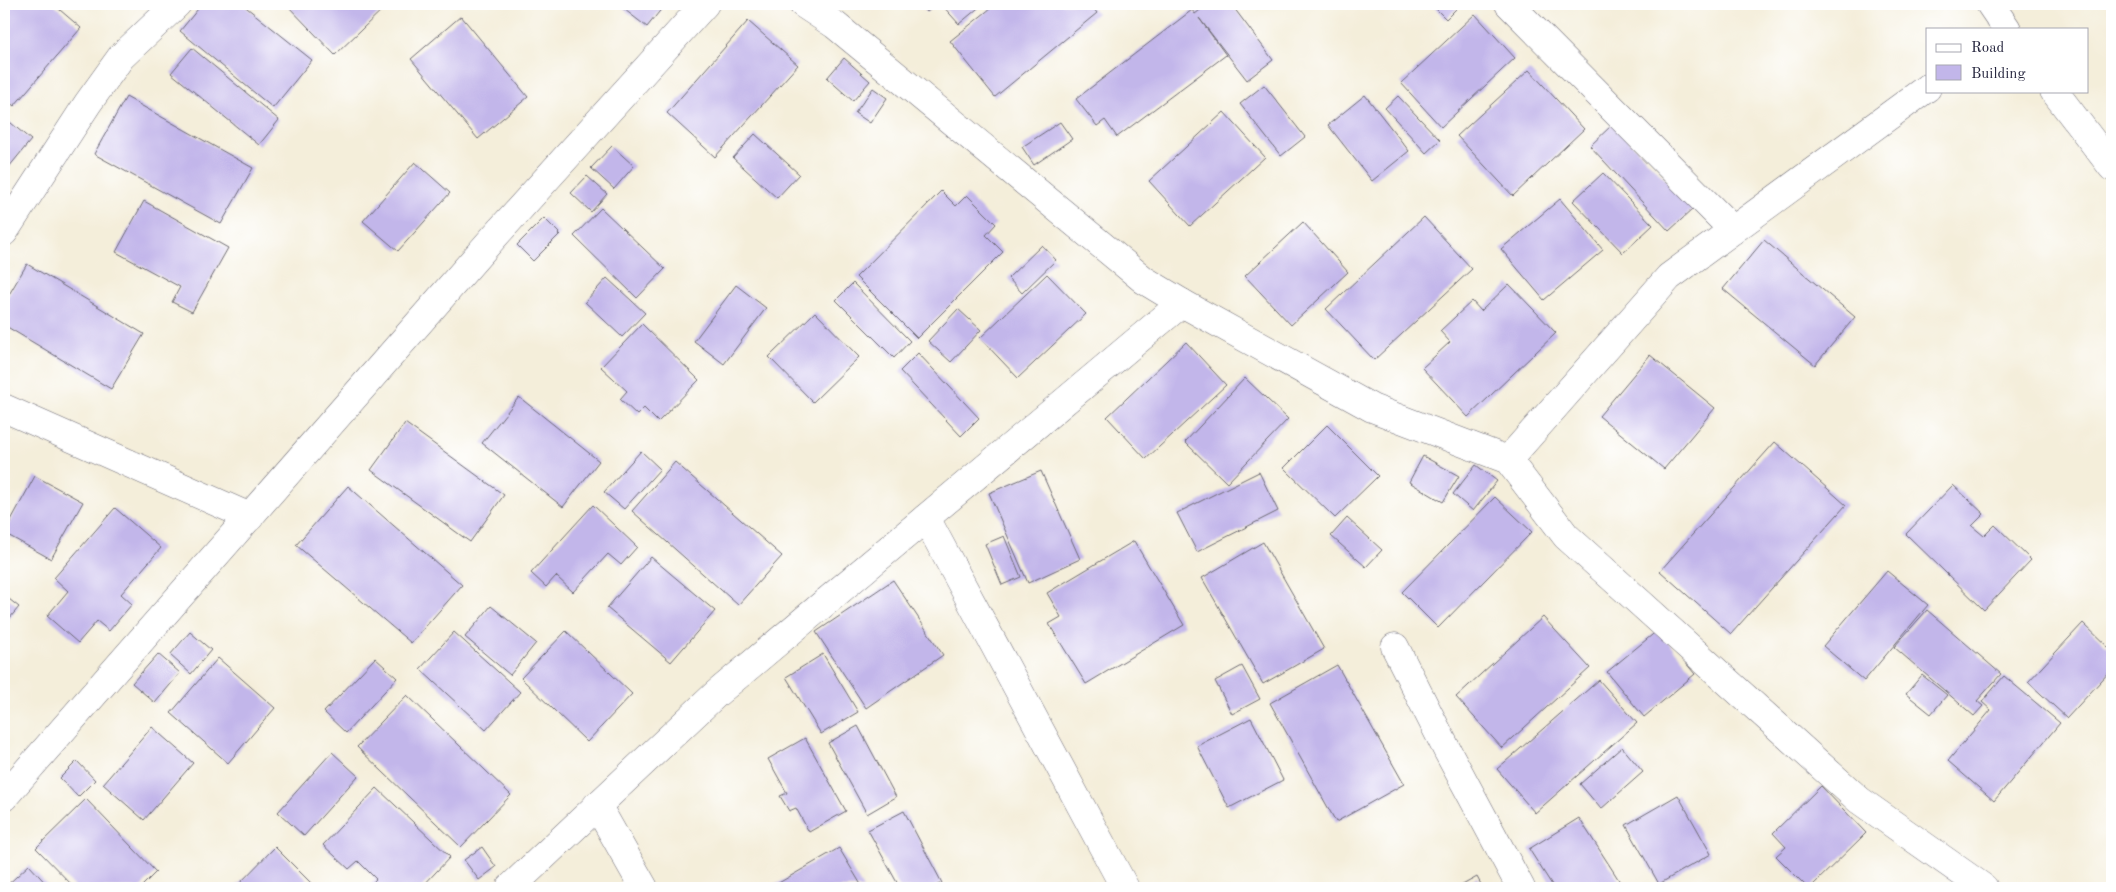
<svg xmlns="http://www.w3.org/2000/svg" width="2116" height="892" font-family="'Old Standard TT',serif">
<rect width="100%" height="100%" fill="#fff"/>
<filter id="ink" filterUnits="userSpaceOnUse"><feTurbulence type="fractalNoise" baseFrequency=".02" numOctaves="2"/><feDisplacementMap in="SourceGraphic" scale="10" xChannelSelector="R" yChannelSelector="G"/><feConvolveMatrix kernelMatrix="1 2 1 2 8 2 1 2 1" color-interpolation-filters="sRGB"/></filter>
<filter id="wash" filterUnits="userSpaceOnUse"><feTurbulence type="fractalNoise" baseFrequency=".0096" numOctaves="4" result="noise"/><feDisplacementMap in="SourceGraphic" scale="20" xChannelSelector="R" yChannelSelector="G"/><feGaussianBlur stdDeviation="1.12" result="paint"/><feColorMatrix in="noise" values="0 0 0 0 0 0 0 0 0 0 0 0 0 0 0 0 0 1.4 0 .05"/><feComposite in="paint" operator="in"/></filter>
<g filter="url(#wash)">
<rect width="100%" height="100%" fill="#f4eeda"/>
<g id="blocks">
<g fill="#c2b6ea">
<path d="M10 4H53L81 28 14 106 4 98V11Z"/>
<path d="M202 4H242L312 60 273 108 180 31Z"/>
<path d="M286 4H388L335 55Z"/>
<path d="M621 4H658L663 7 647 27 620 6Z"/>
<path d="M920 4H937L927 12Z"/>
<path d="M941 4H983L959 24Z"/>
<path d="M996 4H1090L1097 13 995 97 950 41Z"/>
<path d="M1208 4H1231L1273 60 1247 80 1199 18 1226 55 1117 137 1105 120 1097 126 1076 99 1192 10 1195 14Z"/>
<path d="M1431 4H1461L1446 19Z"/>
<path d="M1475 14 1515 58 1441 127 1401 83Z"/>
<path d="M461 16 528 97 478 139 411 59Z"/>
<path d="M748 21 798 65 715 157 667 113Z"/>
<path d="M192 48 279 120 259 145 171 73Z"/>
<path d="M844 58 870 81 853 101 827 78Z"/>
<path d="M1529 70 1584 129 1513 196 1457 136Z"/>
<path d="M1264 85 1305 137 1281 156 1240 104Z"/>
<path d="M873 88 887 98 870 123 855 113Z"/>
<path d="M1365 95 1409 151 1372 181 1328 125Z"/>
<path d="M1398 96 1440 140 1426 153 1385 108Z"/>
<path d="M126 97 253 168 221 224 94 154Z"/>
<path d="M1224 112 1265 157 1190 226 1149 181Z"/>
<path d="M4 117 31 140 4 173Z"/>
<path d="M1060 122 1072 139 1034 165 1022 147Z"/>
<path d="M1613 124 1693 209 1669 231 1590 146Z"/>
<path d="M755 134 799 174 777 198 733 158Z"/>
<path d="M612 146 634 166 614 189 591 168Z"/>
<path d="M415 162 450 193 398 251 363 221Z"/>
<path d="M1603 173 1653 225 1623 253 1573 201Z"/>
<path d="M587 176 607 194 591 212 571 193Z"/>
<path d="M941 191 956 206 967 195 996 224 986 235 1003 252 917 338 856 277Z"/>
<path d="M1560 199 1603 250 1544 300 1501 249Z"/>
<path d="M144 201 228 248 192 312 172 302 180 287 116 252Z"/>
<path d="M601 208 665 269 637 298 574 236Z"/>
<path d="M1424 217 1472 269 1374 360 1326 309Z"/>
<path d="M544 218 560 234 533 261 517 245Z"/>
<path d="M1303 222 1348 272 1291 325 1245 276Z"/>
<path d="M1764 240 1855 317 1815 365 1723 289Z"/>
<path d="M1042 245 1056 260 1022 293 1008 278Z"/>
<path d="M27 264 144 334 111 389 4 325V303Z"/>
<path d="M1047 274 1086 314 1018 378 980 338Z"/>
<path d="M607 278 645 313 622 337 585 302Z"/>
<path d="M853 283 910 341 894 358 836 300Z"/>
<path d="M1509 284 1556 333 1468 417 1422 368 1450 342 1440 331 1472 301 1481 311Z"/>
<path d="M736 285 766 308 724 364 694 341Z"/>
<path d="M958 309 981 330 951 362 928 341Z"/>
<path d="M815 312 859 357 813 402 769 357Z"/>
<path d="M642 324 699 380 658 422 644 408 637 415 620 399 627 391 601 367Z"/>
<path d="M1186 342 1226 385 1146 459 1107 417Z"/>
<path d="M918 353 979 418 961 436 900 371Z"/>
<path d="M1650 355 1715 408 1664 469 1599 416Z"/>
<path d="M1245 378 1288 419 1227 483 1185 442Z"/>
<path d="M519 397 599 461 563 507 482 443Z"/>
<path d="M405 423 504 495 470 542 371 470Z"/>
<path d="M1327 425 1378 476 1335 518 1284 468Z"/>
<path d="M1775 442 1846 505 1731 634 1660 571Z"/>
<path d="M641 451 660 469 624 509 604 492Z"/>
<path d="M1423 456 1459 476 1443 502 1409 482Z"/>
<path d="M675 462 782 556 738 605 632 511Z"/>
<path d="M1476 465 1497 481 1473 511 1453 494Z"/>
<path d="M1041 471 1080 559 1028 583 989 493Z"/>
<path d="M1259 472 1278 511 1197 552 1177 513Z"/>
<path d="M35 476 83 502 51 559 4 533Z"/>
<path d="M1953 485 1984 514 1972 526 1984 536 1995 525 2031 560 1984 610 1906 534Z"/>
<path d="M348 486 462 585 411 643 296 545Z"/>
<path d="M1495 497 1532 532 1438 628 1402 592Z"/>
<path d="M593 505 637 547 621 565 608 554 573 592 556 576 546 587 531 573Z"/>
<path d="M115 508 161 548 121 594 132 604 109 631 97 621 78 643 47 616 68 591 54 578Z"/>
<path d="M1347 518 1382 550 1366 567 1331 536Z"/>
<path d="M1004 536 1021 577 1002 585 985 544Z"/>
<path d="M1134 541 1184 625 1086 684 1049 624 1061 617 1047 593Z"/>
<path d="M1263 542 1324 649 1263 684 1202 578Z"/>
<path d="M651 557 715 611 671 662 607 608Z"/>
<path d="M1887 571 1928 605 1864 681 1823 646Z"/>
<path d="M893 580 943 655 866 708 816 632Z"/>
<path d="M4 595 19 607 4 625Z"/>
<path d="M491 606 536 643 510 675 465 637Z"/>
<path d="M1927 610 2001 674 1977 701 1983 706 1974 716 1894 647Z"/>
<path d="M1543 617 1590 668 1502 748 1456 697Z"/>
<path d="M2083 623 2112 651V669L2067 718 2028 682Z"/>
<path d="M1658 630 1695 674 1644 717 1607 672Z"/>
<path d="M566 631 632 694 587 742 521 678Z"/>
<path d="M190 632 211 650 191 674 170 655Z"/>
<path d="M454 632 520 692 486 730 420 669Z"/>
<path d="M158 654 180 673 155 703 132 683Z"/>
<path d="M823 654 858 712 821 734 786 677Z"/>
<path d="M218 658 275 708 228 763 171 713Z"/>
<path d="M375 658 397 678 346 733 324 712Z"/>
<path d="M1337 665 1404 784 1336 822 1270 703Z"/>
<path d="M1242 666 1260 699 1232 714 1215 681Z"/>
<path d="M1922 675 1947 695 1931 714 1906 694Z"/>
<path d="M2004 676 2060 723 1994 801 1948 761 1991 710 1982 702Z"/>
<path d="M1599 680 1637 723 1535 813 1497 769Z"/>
<path d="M407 695 511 795 461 847 357 747Z"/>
<path d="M1251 718 1283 780 1229 808 1197 746Z"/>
<path d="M858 726 896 797 867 814 828 743Z"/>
<path d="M152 727 193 763 144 820 103 784Z"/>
<path d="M805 738 846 811 809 832 796 808 789 811 780 796 787 793 768 759Z"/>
<path d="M1622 747 1643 772 1601 809 1580 784Z"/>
<path d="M332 752 358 776 304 836 278 812Z"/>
<path d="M77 761 95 780 78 797 60 778Z"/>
<path d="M1821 786 1866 833 1810 888H1808L1776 856 1786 847 1773 833Z"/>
<path d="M377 788 450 857 421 888H367L376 879 358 861 349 869 323 845Z"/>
<path d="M1678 795 1711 854 1659 884 1626 825Z"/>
<path d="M86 799 156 872 140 888H75L36 848Z"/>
<path d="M904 811 942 883 931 888H900L868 830Z"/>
<path d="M1579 818 1624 888H1554L1529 849Z"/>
<path d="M275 847 316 888H235Z"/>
<path d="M482 847 496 867 479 880 464 860Z"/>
<path d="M839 848 863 888H770Z"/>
<path d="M29 865 50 888H4Z"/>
<path d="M1477 877 1483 888H1457Z"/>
</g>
</g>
</g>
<g filter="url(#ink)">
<use href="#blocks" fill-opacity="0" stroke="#6c6973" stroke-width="1"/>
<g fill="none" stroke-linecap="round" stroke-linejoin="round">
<defs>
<g id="minor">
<path d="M803 4 835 25 1144 280 1182 303 1372 408 1508 460 1566 536 1859 800 1984 888"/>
<path d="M1509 4 1733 230"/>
<path d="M1990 4 2007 29"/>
<path d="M2054 91 2112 167"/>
<path d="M4 232 88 103 121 57 177 4"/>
<path d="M4 408 250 517"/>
<path d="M1508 460 1669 277 1927 88"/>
<path d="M926 518 1125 888"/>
<path d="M1395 647 1448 752 1521 888"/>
<path d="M4 797 494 237 705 4"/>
<path d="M597 805 644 888"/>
<path d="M510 888 716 694 1182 303"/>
</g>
</defs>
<use href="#minor" stroke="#6c6973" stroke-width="29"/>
<use href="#minor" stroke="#fff" stroke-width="28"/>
</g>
</g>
<rect width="2116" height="892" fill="none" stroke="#fff" stroke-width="20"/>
<rect x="1926" y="28" width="162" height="65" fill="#ffffff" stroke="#a7a7b1"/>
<rect x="1936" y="44" width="25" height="8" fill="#ffffff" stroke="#a7a7b1"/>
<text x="1971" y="52" font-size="15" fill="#22223b">Road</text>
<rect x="1936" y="65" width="25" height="15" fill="#c2b6ea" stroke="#a7a7b1"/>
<text x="1971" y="78" font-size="15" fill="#22223b">Building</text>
</svg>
